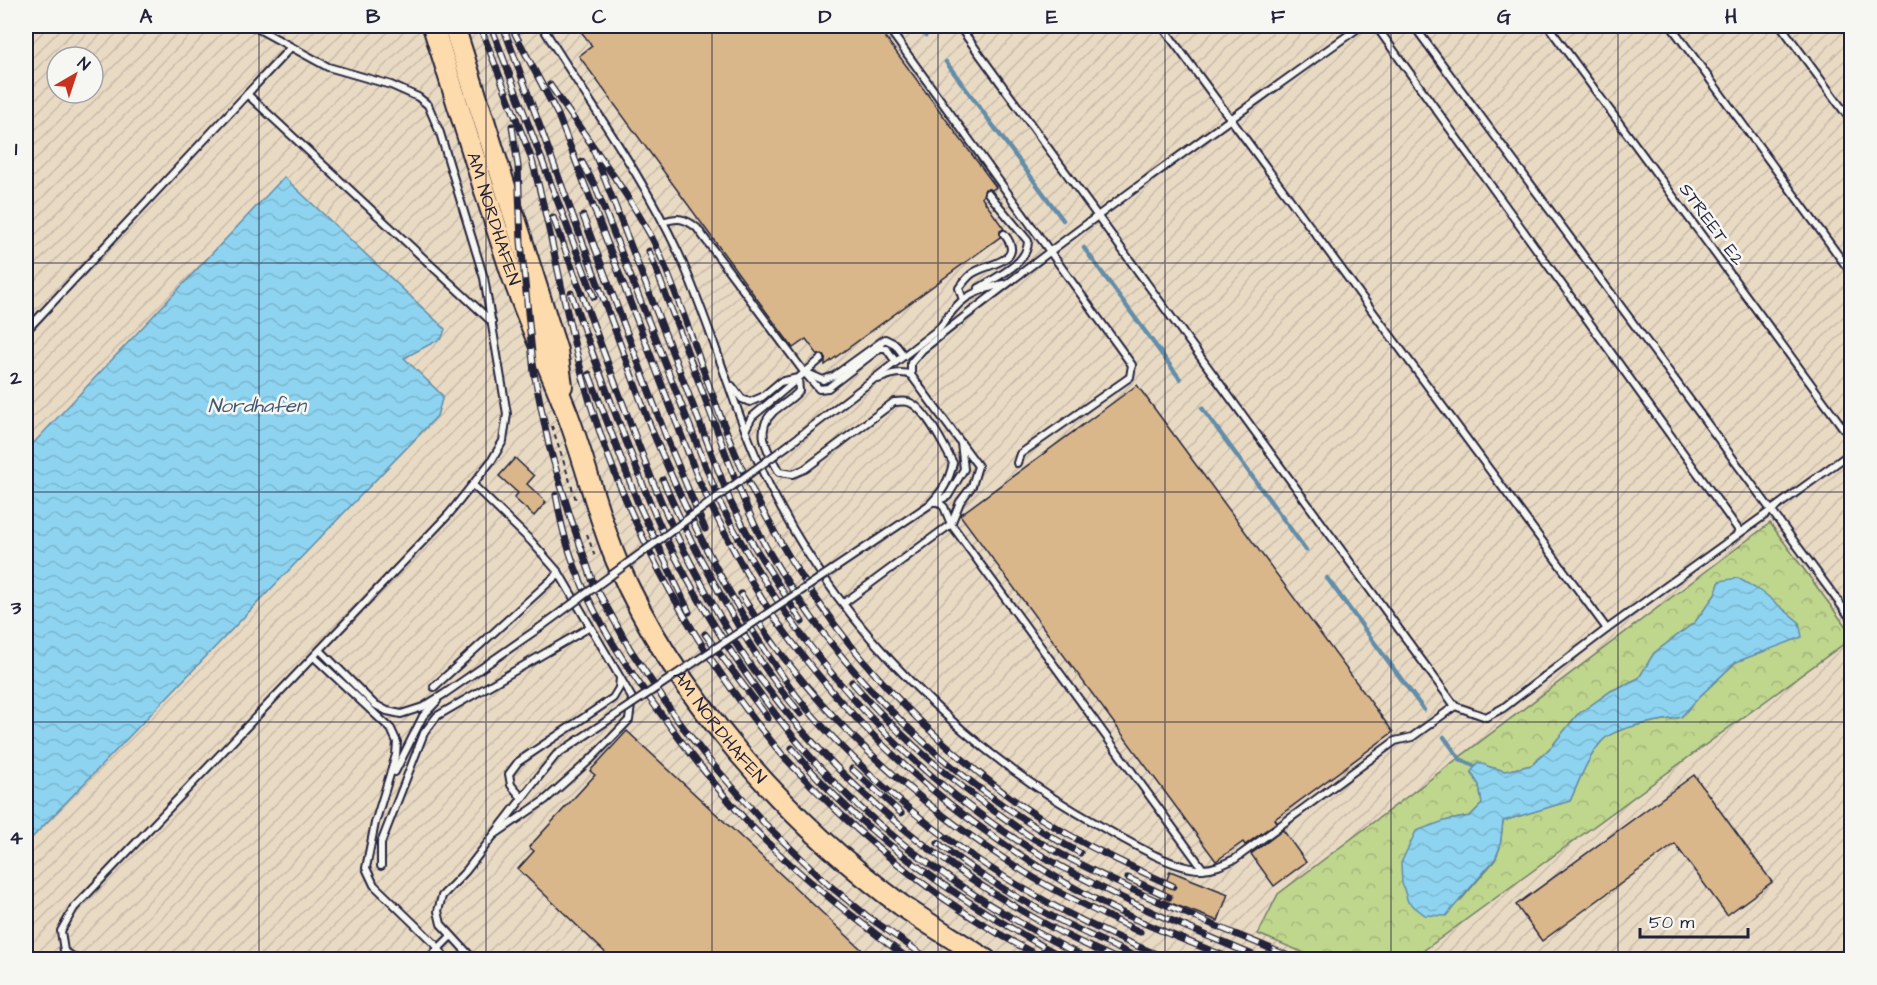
<svg xmlns="http://www.w3.org/2000/svg" width="1877" height="985" font-family="'Architects Daughter',sans-serif">
<defs>
<pattern id="industrial-furrows" width="10" height="10" patternUnits="userSpaceOnUse" patternTransform="scale(1.5)"><rect width="10" height="10" fill="#e9dac4"/><path d="M-1 1l2-2M0 10L10 0M9 11l2-2" fill="none" stroke="#c8bba9"/></pattern>
<pattern id="forest-crowns" width="20" height="18" patternUnits="userSpaceOnUse" patternTransform="scale(1.5)"><rect width="20" height="18" fill="#bfd68d"/><path d="M2 6a3 3 0 1 1 6 0M12 15a3 3 0 1 1 6 0" fill="none" stroke="#a4b77b"/></pattern>
<pattern id="water-waves" width="16" height="10" patternUnits="userSpaceOnUse" patternTransform="scale(1.5)"><rect width="16" height="10" fill="#8ed4f0"/><path d="M0 5q4-4 8 0t8 0" fill="none" stroke="#7ab6cf"/></pattern>
</defs>
<rect width="100%" height="100%" fill="#f0e9dd"/>
<filter id="ink" filterUnits="userSpaceOnUse"><feTurbulence type="fractalNoise" baseFrequency=".0167" numOctaves="2"/><feDisplacementMap in="SourceGraphic" scale="12" xChannelSelector="R" yChannelSelector="G"/><feConvolveMatrix kernelMatrix="1 2 1 2 8 2 1 2 1" color-interpolation-filters="sRGB"/></filter>
<g filter="url(#ink)">
<path fill="url(#industrial-furrows)" fill-rule="evenodd" d="M26 26H1851V959H1412L1845 643 1770 524 1258 934 1319 959H26V844L437 416 443 396 403 358 442 338 284 177 26 451ZM57 57H93V93H57Z"/>
<path fill="url(#forest-crowns)" stroke="#707c64" stroke-width="1.5" fill-rule="evenodd" d="M1770 523 1847 628 1845 643 1412 959H1319L1258 934 1278 894ZM1720 581 1765 650 1736 662 1700 696 1681 717C1661 721 1614 726 1601 742 1587 759 1579 781 1570 801L1503 821 1500 847 1495 860 1460 901 1444 821 1470 816 1482 804 1479 785 1471 772 1490 767 1505 771 1532 765 1552 746 1577 715 1611 691 1639 678 1654 653 1695 622 1715 595Z"/>
<g fill="url(#water-waves)" stroke="#638da8" stroke-width="1.5">
<path d="M284 177 445 329 442 338 404 358 443 396 437 416 26 844V451Z"/>
<path d="M1738 578 1765 594 1799 622 1802 637 1736 662 1700 696 1681 717C1661 721 1614 726 1601 742 1587 759 1579 781 1570 801L1503 821 1500 847 1495 859 1446 916 1425 915 1408 902 1402 883 1401 863 1416 831 1444 821 1470 816 1482 804 1479 785 1471 772 1478 762 1490 767 1505 771 1532 765 1552 746 1577 715 1611 691 1639 678 1654 653 1695 622 1715 595 1720 581Z"/>
</g>
<g fill="none" stroke-linecap="round" stroke-linejoin="round">
<g stroke="#638da8" stroke-width="4.5">
<path d="M919 26 926 35"/>
<path d="M946 62 1063 220"/>
<path d="M1084 248 1180 379"/>
<path d="M1202 408 1306 550"/>
<path d="M1327 578 1424 710"/>
<path d="M1444 737 1460 759 1474 766"/>
</g>
</g>
<g fill="#d9b78b" stroke="#22223b" stroke-width="1.5">
<path d="M577 26H877L996 187 992 190 985 189 982 198 1004 229 1000 231V237L825 365V356L822 354 818 355 806 339 793 348 579 56 592 46Z"/>
<path d="M1137 385 1393 732 1275 819 1277 822 1245 845 1243 842 1216 861 960 515Z"/>
<path d="M515 458 534 476 527 484 546 502 534 516 514 498 518 493 499 476Z"/>
<path d="M627 731 873 960H613L518 869 534 851 529 847 595 775 590 771Z"/>
<path d="M1694 775 1772 882 1727 915 1675 844 1542 941 1516 905Z"/>
<path d="M1283 830 1306 862 1274 886 1251 854Z"/>
<path d="M1170 871 1228 894 1218 921 1160 899Z"/>
</g>
<g fill="none" stroke-linecap="round" stroke-linejoin="round">
<defs>
<g id="service">
<path d="M542 26C587 100 641 172 678 252 713 328 733 412 770 487 840 628 965 752 1102 827 1127 841 1175 870 1202 869 1214 869 1224 864 1235 859L1395 741 1412 737 1455 706"/>
<path d="M887 26 1132 365 1130 377 1020 454 1017 463"/>
<path d="M959 26 1455 706 1486 717 1503 708 1607 629 1852 452"/>
<path d="M1162 26 1607 629"/>
<path d="M1376 26 1740 532"/>
<path d="M1414 26 1852 620"/>
<path d="M1548 26 1852 440"/>
<path d="M1671 26 1852 274"/>
<path d="M1781 26 1852 122"/>
<path d="M247 94 492 322"/>
<path d="M663 222C678 217 685 218 697 228L804 372 819 389 828 388 880 348H886L896 362"/>
<path d="M979 288C996 277 1028 264 1028 241L988 193"/>
<path d="M963 300 959 288C963 283 968 276 973 273 988 263 1027 262 1004 234"/>
<path d="M26 331 291 47"/>
<path d="M807 373 823 380 834 376 885 339 895 344 904 356"/>
<path d="M798 378 799 391C790 401 782 404 773 412 753 431 769 453 779 472L793 474 805 469 894 402C898 402 904 401 908 402 925 406 945 448 953 463 949 480 944 490 931 503"/>
<path d="M878 379C889 375 900 370 911 375"/>
<path d="M732 386 742 399 750 402 762 397 780 382 798 378"/>
<path d="M745 430 752 417 821 359"/>
<path d="M787 446 940 328C959 298 970 292 1003 284"/>
<path d="M473 485 531 541 559 573 632 698 629 720 591 759 545 800 494 835"/>
<path d="M937 501 944 507 951 524 1203 869"/>
<path d="M935 502 948 496 964 469 961 443"/>
<path d="M844 603 951 524 960 502 972 486 978 466 911 375V363L922 350C1065 237 1213 131 1361 26"/>
<path d="M320 650 374 704 387 711 401 714 423 707 444 694 542 626"/>
<path d="M314 657 391 729 397 742 396 755 375 823 366 868 374 885 438 947 446 960"/>
<path d="M434 687 559 573"/>
<path d="M395 772 423 716 437 701"/>
<path d="M522 798 511 785 509 774 518 762 613 698 619 688 620 678"/>
<path d="M381 866V843L424 733 437 716 590 627"/>
<path d="M78 960 64 951 61 931 74 908 449 514 492 460 503 441 507 414 484 278 440 133 428 105 418 97 391 85 328 67 253 26"/>
<path d="M427 960 451 936"/>
<path d="M474 960 441 924 438 911 442 896 466 871 544 770"/>
</g>
<g id="primary">
<path id="s1" d="M433 26C459 108 484 190 511 272 527 318 547 362 565 408 585 458 596 512 617 562 674 694 786 820 901 905 928 924 958 941 986 960"/>
<path d="M454 26 557 351 562 386"/>
</g>
</defs>
<use href="#service" stroke="#22223b" stroke-width="10"/>
<use href="#primary" stroke="#22223b" stroke-width="24"/>
<g stroke="#22223b" stroke-width="2" stroke-dasharray="4.5 4.5" stroke-linecap="butt">
<path d="M552 426 576 500"/>
<path d="M587 534 595 557"/>
</g>
<use href="#service" stroke="#f6f6f2" stroke-width="6"/>
<use href="#primary" stroke="#fedbac" stroke-width="20"/>
<defs>
<g id="rail">
<path d="M480 26C492 57 505 89 517 121 522 135 529 149 533 164 556 248 568 335 595 418 634 537 696 650 775 746 786 760 798 771 810 784 878 854 959 916 1047 960"/>
<path d="M491 26 594 297"/>
<path d="M503 26 651 428C690 522 735 613 796 695 819 725 847 752 874 778 961 858 1061 917 1171 960"/>
<path d="M512 28 558 115 699 481C723 530 747 580 779 624 864 744 981 842 1112 908 1151 928 1193 943 1234 960"/>
<path d="M550 85C584 135 623 185 652 238 665 263 674 290 684 316 703 368 721 423 744 473 796 583 863 673 954 752 982 776 1011 800 1042 819 1084 845 1129 866 1173 886"/>
<path d="M512 126 518 166 521 242 534 373 549 446 571 519 593 582 630 649 676 718 708 759 764 823 829 885 867 916 930 960"/>
<path d="M593 149 731 503 754 546 802 622"/>
<path d="M582 162 595 186 721 505C792 643 898 767 1031 849 1105 894 1185 927 1265 960"/>
<path d="M583 216 667 439 705 529"/>
<path d="M553 217C576 279 599 341 623 404 642 454 660 504 685 552 707 594 733 644 762 681 841 786 945 872 1062 933 1080 943 1100 951 1119 960"/>
<path d="M649 251C672 311 694 370 717 430 731 469 746 510 766 547 840 676 950 782 1080 853"/>
<path d="M571 293C588 343 607 392 626 441 641 480 656 521 676 558 712 626 756 694 807 753 883 841 985 908 1090 960"/>
<path d="M589 374 638 503 689 612"/>
<path d="M663 480C677 514 694 547 712 579 738 627 765 673 801 714"/>
<path d="M556 495C559 510 561 525 566 540 585 607 626 667 667 722 700 767 735 812 776 851 818 891 864 925 910 960"/>
<path d="M741 594C811 712 919 807 1034 878 1068 898 1104 915 1140 932"/>
<path d="M705 634 768 718"/>
<path d="M852 682C894 731 941 772 993 810 1008 820 1022 832 1038 841 1120 889 1210 923 1298 960"/>
<path d="M792 748C866 840 966 905 1068 960"/>
<path d="M852 769 901 813"/>
<path d="M938 843C1000 893 1071 928 1144 960"/>
<path d="M1128 878 1169 897"/>
</g>
</defs>
<use href="#rail" stroke="#22223b" stroke-width="7"/>
<use href="#rail" stroke="#f6f6f2" stroke-width="4.5" stroke-dasharray="14" stroke-linecap="butt"/>
<defs>
<g id="service-bridge">
<path d="M542 626 787 446"/>
<path d="M544 770 556 755 929 505"/>
</g>
</defs>
<use href="#service-bridge" stroke="#22223b" stroke-width="10" stroke-linecap="butt"/>
<use href="#service-bridge" stroke="#f6f6f2" stroke-width="6"/>
</g>
</g>
<path fill="none" stroke="#22223b" stroke-width="1.5" stroke-opacity="0.55" d="M259 26V960M486 26V960M712 26V960M938 26V960M1165 26V960M1391 26V960M1618 26V960M26 263H1852M26 492H1852M26 722H1852"/>
<g text-anchor="middle" stroke-width="5" stroke-linejoin="round" paint-order="stroke">
<g font-size="18" fill="#22223b" stroke="#f6f6f2">
<text dy="6" stroke="none"><textPath href="#s1" startOffset="202">AM NORDHAFEN</textPath></text>
<text transform="translate(1712 224) rotate(54)" y="6">STREET E2</text>
<text dy="6" stroke="none"><textPath href="#s1" startOffset="762">AM NORDHAFEN</textPath></text>
</g>
<g font-size="20" font-style="italic" fill="#425771" stroke="#f6f6f2">
<text x="257" y="412">Nordhafen</text>
</g>
</g>
<rect width="1877" height="985" fill="none" stroke="#f6f6f2" stroke-width="66"/>
<g transform="translate(75 75) rotate(39)"><circle r="28" fill="#f6f6f2" stroke="#a1a1a9" stroke-width="1.5"/>
<path d="M0-4.5L10 22L0 15L-10 22Z" fill="#c8321e"/>
<text y="-9" font-size="16" font-weight="bold" text-anchor="middle" fill="#22223b">N</text>
</g>
<path d="M1640 928v9h108v-9" fill="none" stroke="#22223b" stroke-width="3"/>
<text x="1649" y="928" font-size="18" fill="#22223b" stroke="#f6f6f2" stroke-width="4.5" paint-order="stroke">50 m</text>
<rect x="33" y="33" width="1811" height="919" fill="none" stroke="#22223b" stroke-width="2"/>
<g font-size="20" text-anchor="middle" font-weight="bold" fill="#22223b">
<text x="146" y="23">A</text>
<text x="373" y="23">B</text>
<text x="599" y="23">C</text>
<text x="825" y="23">D</text>
<text x="1052" y="23">E</text>
<text x="1278" y="23">F</text>
<text x="1504" y="23">G</text>
<text x="1731" y="23">H</text>
<text x="16" y="155">1</text>
<text x="16" y="384">2</text>
<text x="16" y="614">3</text>
<text x="16" y="844">4</text>
</g>
</svg>
